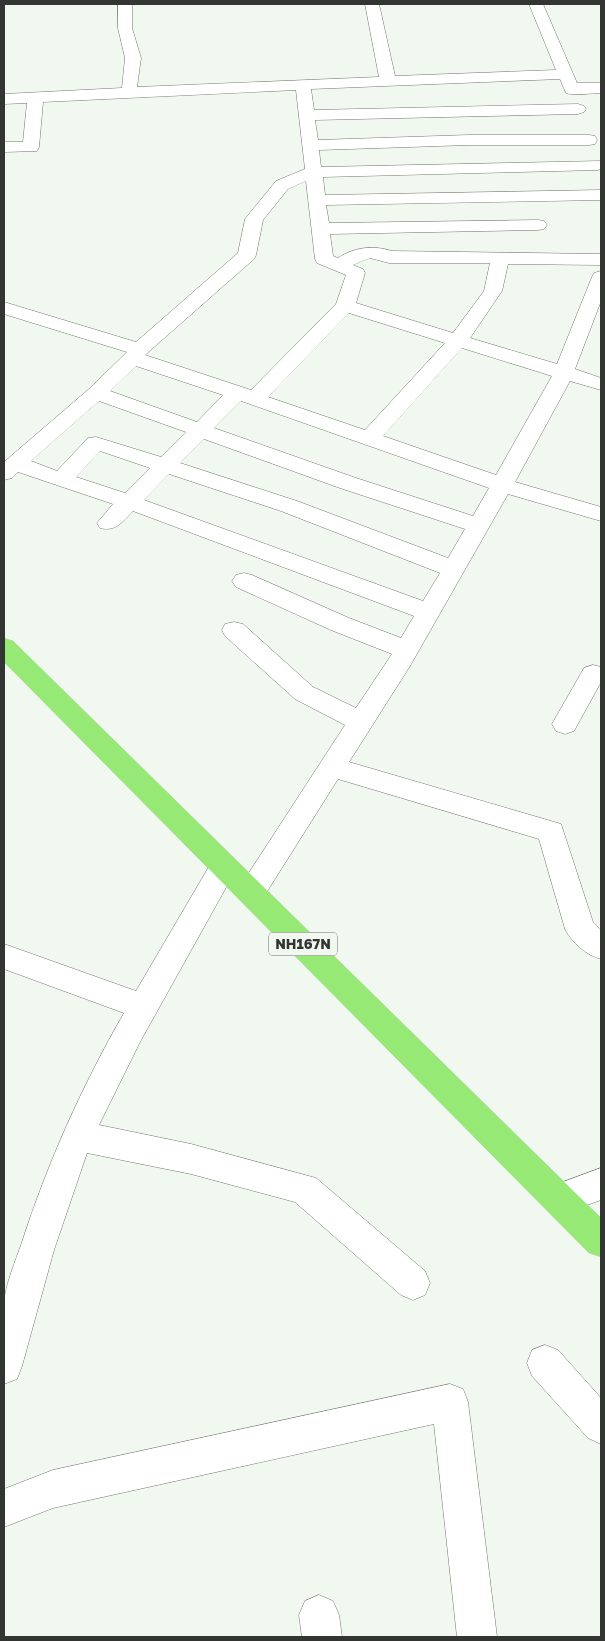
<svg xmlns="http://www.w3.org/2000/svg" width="605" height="1641" font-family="'Golos Text',sans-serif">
<rect width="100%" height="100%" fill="#f1f8ef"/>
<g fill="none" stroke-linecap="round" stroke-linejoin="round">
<defs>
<g id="minor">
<path d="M118 4H132V28L141 58 137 87 379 77 365 4H379L395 76 556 70 529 4H543L577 83H601V93C591 93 575 96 566 93L560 79 311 89 314 110 578 104 584 106 586 109 584 112 578 114 315 120 318 140 469 135H589L595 136 597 140 595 144 589 145H469L319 150 321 167 601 161V169L598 170 323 177 325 195 601 190V200L326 205 329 223 538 220 544 221 547 225 544 229 538 230 330 234 333 256 338 258C355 247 373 245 392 251L601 254V265L508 264 502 291 470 338 557 364 592 277 594 273 601 271V301L575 369 601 378V390L570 381 515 482 601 507V521L508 494 410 666 349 762 561 824 593 922 601 930V959C586 955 572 943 565 929L539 839 338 779 261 901 251 905 241 901 237 893 241 885 345 725 295 699 225 636 222 630 225 624 234 622 243 624 313 687 356 708 392 654 331 630 236 587 232 581 236 575 244 573 252 575 349 618 401 638 414 616 133 511C122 522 116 532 100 528L97 523 113 504 18 472 12 478 4 480V462L89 389 127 352 4 314V302L136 342 238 253 245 219 276 181 305 169 296 90 43 102 39 147 37 151 4 152V142H23L27 103 4 104V94L122 88 125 58 118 28ZM306 181 315 259 317 263 346 275 336 304 251 390 145 355 254 259 256 255 263 220 288 189ZM370 258 389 263H490L484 291 453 333 356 303 365 273 363 269 353 265ZM349 313 445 343 365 430 268 397ZM462 348 552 376 496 475 383 436ZM136 366 223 395 197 422 110 391ZM99 401 186 432 161 457 96 437 88 438 57 471 31 461ZM241 401 247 403 489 488 473 516 356 478 214 428ZM204 439 340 488 465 529 448 558 297 501 180 463ZM100 451 150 468 125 493 76 477ZM169 474 281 511 440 573 423 601 144 500Z"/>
<path d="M593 665 601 667V682L574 731 565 734 556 731 552 724 584 668Z"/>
<path d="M224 855 234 858 238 866 140 1042 99 1125 191 1144 316 1178 425 1271 430 1283 425 1295 413 1300 401 1295 295 1202 191 1174 87 1153 54 1250 22 1366 17 1379 4 1384C4 1358 2 1330 4 1304 5 1285 16 1260 22 1242 48 1162 82 1086 124 1013L4 969V944L136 991 214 858Z"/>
<path d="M601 1168V1200L559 1215 547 1210 542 1199 547 1188Z"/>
<path d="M545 1345 558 1350 601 1398V1444L588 1438 532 1376 527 1363 532 1350Z"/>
<path d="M450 1384 463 1389 468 1402 497 1637H457L434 1424 53 1508 4 1527V1489L53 1470Z"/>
<path d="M319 1595 333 1601 339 1615 342 1637H302L299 1615 305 1601Z"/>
</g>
<path id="highway" d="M4 638 13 641 601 1218V1257L589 1253 4 662Z"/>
</defs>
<use href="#minor" stroke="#71776f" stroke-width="1"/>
<use href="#highway" stroke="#d2d3d2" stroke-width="1"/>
<use href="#minor" fill="#fff" fill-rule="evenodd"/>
<use href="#highway" fill="#97e975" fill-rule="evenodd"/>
</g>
<g text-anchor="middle" stroke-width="5" stroke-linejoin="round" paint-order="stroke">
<rect fill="#f1f8ef" stroke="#6b706b" stroke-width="1" x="269" y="932.5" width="68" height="23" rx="4"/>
<g font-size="14" font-weight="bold" fill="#323532">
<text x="303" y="949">NH167N</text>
</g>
</g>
<rect width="605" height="1641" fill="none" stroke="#323532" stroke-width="10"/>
</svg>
